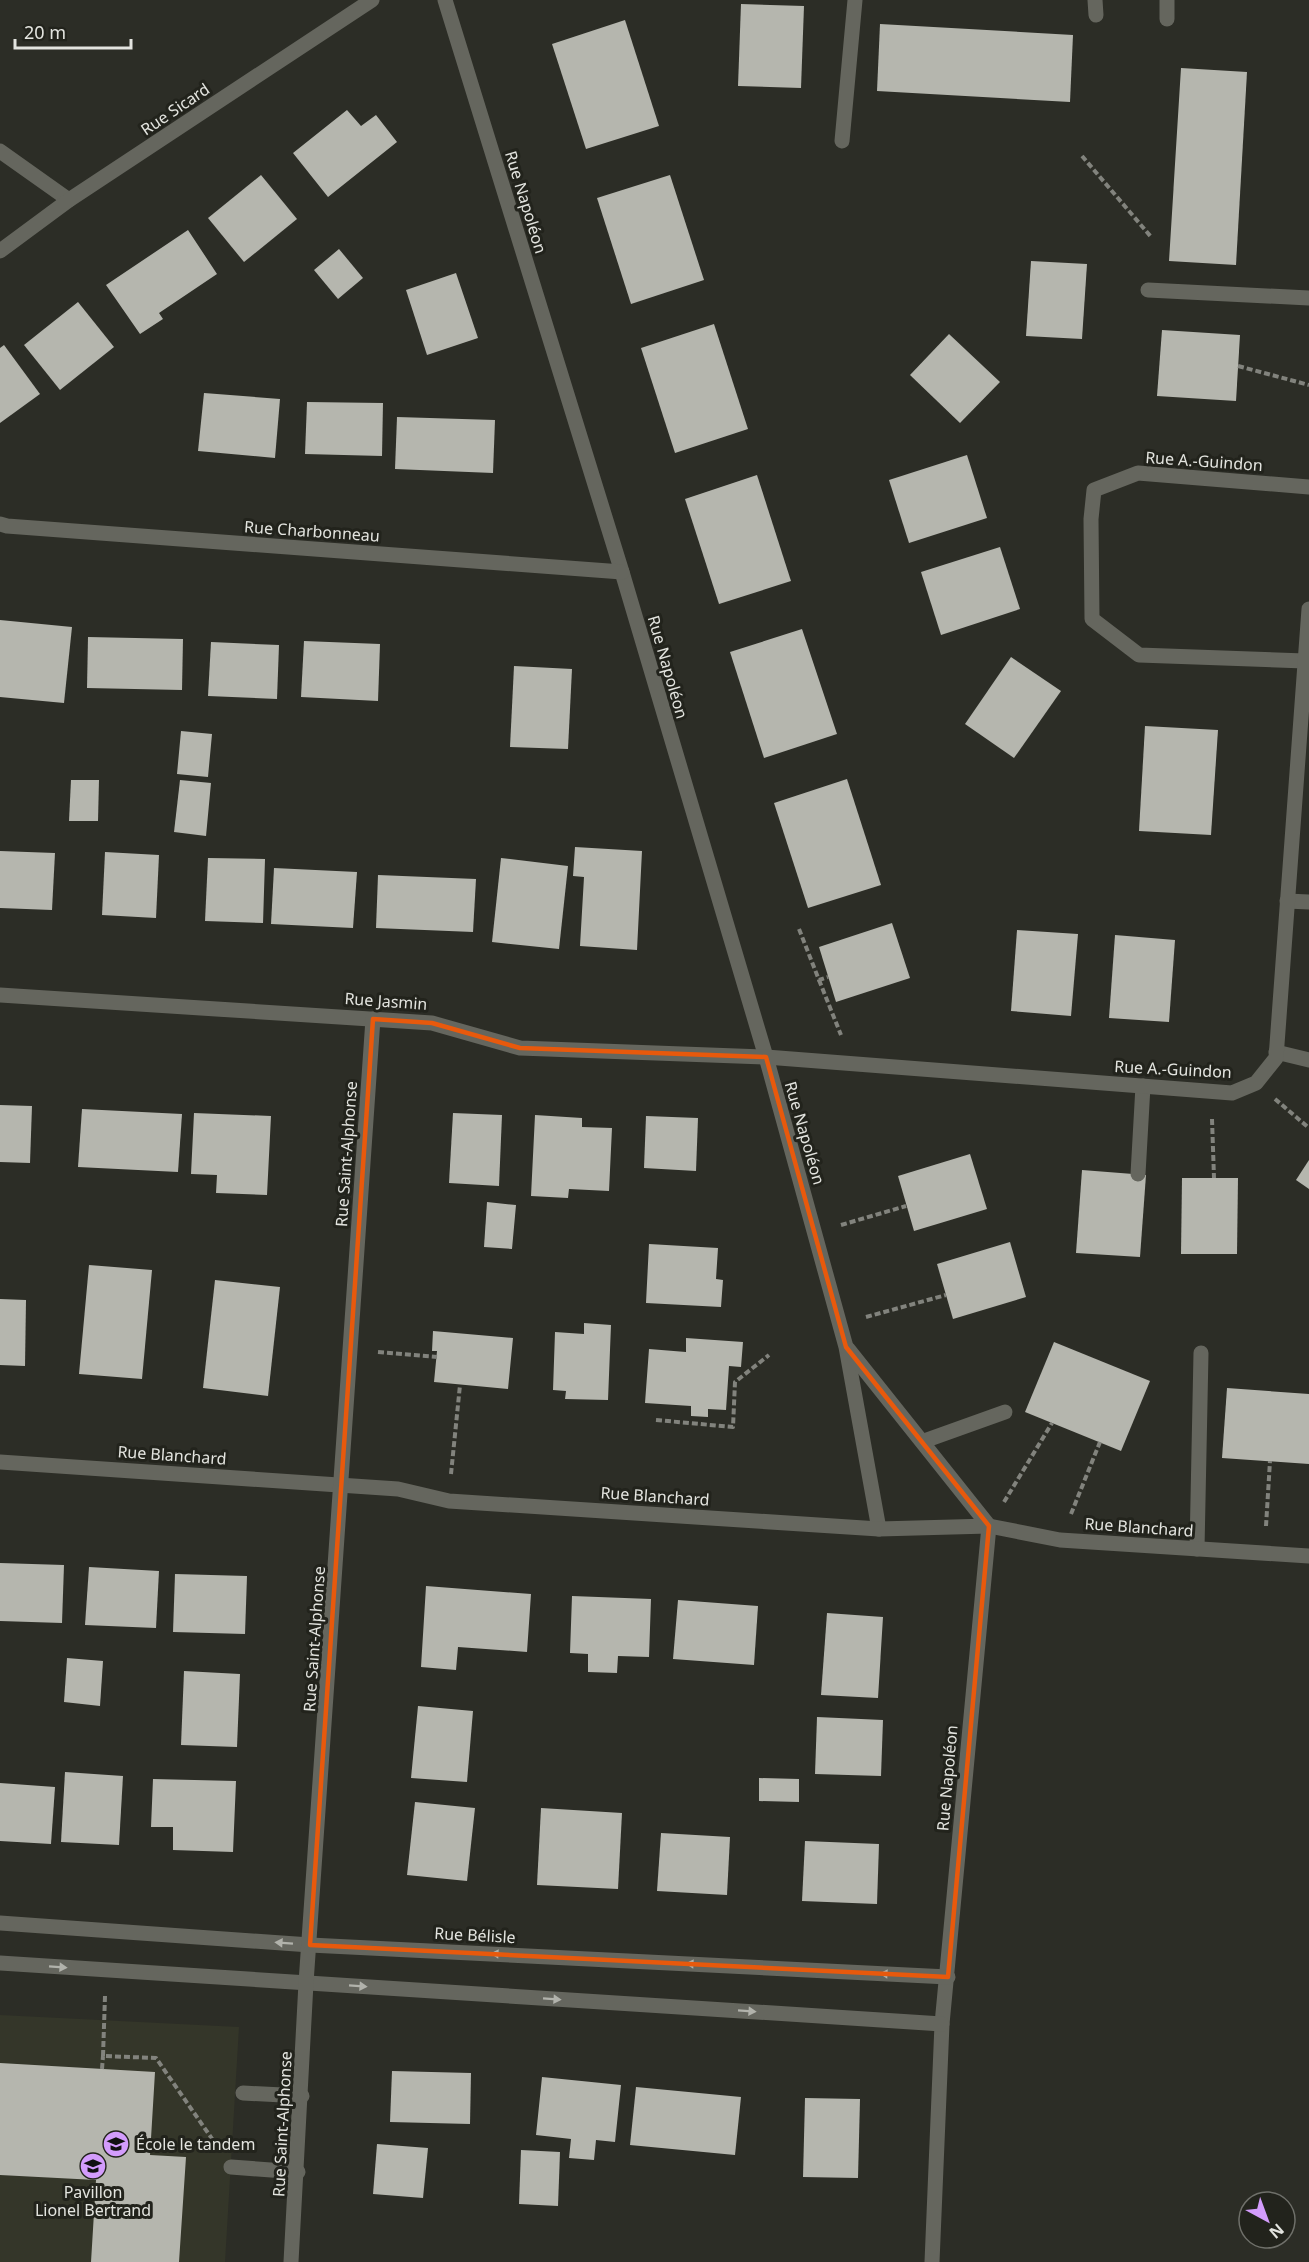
<svg xmlns="http://www.w3.org/2000/svg" width="1309" height="2262" font-family="'Noto Sans',sans-serif">
<rect width="100%" height="100%" fill="#2c2d26"/>
<path fill="#343629" d="M0 2015 239 2027 225 2262H0Z"/>
<g fill="#b5b6ae">
<path d="M741 4 804 6 801 88 738 86Z"/>
<path d="M625 20 659 126 586 149 552 44Z"/>
<path d="M880 24 1073 35 1070 102 877 91Z"/>
<path d="M1181 68 1247 72 1236 265 1169 261Z"/>
<path d="M347 110 361 126 376 115 397 142 328 197 293 153Z"/>
<path d="M261 175 297 219 244 262 208 218Z"/>
<path d="M670 175 704 280 631 304 597 198Z"/>
<path d="M188 230 217 274 159 313 163 319 140 334 106 285Z"/>
<path d="M339 249 363 278 338 299 314 270Z"/>
<path d="M1031 261 1087 264 1082 339 1026 336Z"/>
<path d="M456 273 478 338 427 355 406 290Z"/>
<path d="M78 302 114 347 60 390 24 345Z"/>
<path d="M714 324 748 429 675 453 641 348Z"/>
<path d="M1162 330 1240 335 1236 401 1157 396Z"/>
<path d="M949 334 1000 382 960 423 910 375Z"/>
<path d="M4 345 40 394 0 423V348Z"/>
<path d="M204 393 280 399 275 458 198 451Z"/>
<path d="M307 402 383 403 382 456 305 454Z"/>
<path d="M397 417 495 420 493 473 395 469Z"/>
<path d="M967 455 987 518 909 543 889 480Z"/>
<path d="M757 475 791 581 719 604 685 499Z"/>
<path d="M1000 547 1020 609 941 635 921 572Z"/>
<path d="M0 620 72 627 64 703 0 697Z"/>
<path d="M802 629 837 734 764 758 730 652Z"/>
<path d="M88 637 183 639 182 690 87 688Z"/>
<path d="M304 641 380 644 378 701 301 697Z"/>
<path d="M211 642 279 645 277 699 208 696Z"/>
<path d="M1011 657 1061 691 1014 758 965 724Z"/>
<path d="M514 666 572 669 568 749 510 747Z"/>
<path d="M1145 726 1218 730 1211 835 1139 831Z"/>
<path d="M181 731 212 734 208 777 177 774Z"/>
<path d="M847 779 881 885 808 908 774 803Z"/>
<path d="M71 780H99L98 821H69Z"/>
<path d="M180 780 211 783 206 836 174 832Z"/>
<path d="M575 847 642 851 637 950 580 946 584 877 573 876Z"/>
<path d="M0 851 55 853 52 910 0 908Z"/>
<path d="M105 852 159 855 156 918 102 915Z"/>
<path d="M208 858 265 859 263 923 205 921Z"/>
<path d="M501 858 568 866 559 949 492 942Z"/>
<path d="M274 868 357 872 353 928 271 924Z"/>
<path d="M378 875 476 879 473 932 376 928Z"/>
<path d="M892 923 910 978 836 1002 819 947Z"/>
<path d="M1017 930 1078 934 1071 1016 1011 1011Z"/>
<path d="M1115 935 1175 940 1169 1022 1109 1018Z"/>
<path d="M0 1105 32 1106 30 1163 0 1162Z"/>
<path d="M82 1109 182 1114 178 1172 78 1167Z"/>
<path d="M194 1113 271 1116 267 1195 216 1193 217 1175 191 1174Z"/>
<path d="M453 1113 502 1115 499 1186 449 1183Z"/>
<path d="M535 1115 582 1118V1127L612 1128 609 1191 569 1189 568 1198 531 1196Z"/>
<path d="M646 1116 698 1118 696 1171 644 1168Z"/>
<path d="M970 1154 987 1209 914 1231 898 1176Z"/>
<path d="M1309 1160V1189L1296 1180Z"/>
<path d="M1082 1170 1146 1175 1140 1257 1076 1253Z"/>
<path d="M1182 1178H1238L1237 1254H1181Z"/>
<path d="M487 1202 516 1205 512 1249 484 1247Z"/>
<path d="M1010 1242 1026 1297 953 1319 937 1264Z"/>
<path d="M649 1244 718 1248 716 1279 723 1280 721 1307 646 1303Z"/>
<path d="M89 1265 152 1270 142 1379 79 1374Z"/>
<path d="M215 1280 280 1287 268 1396 203 1388Z"/>
<path d="M0 1299 26 1300 25 1366 0 1365Z"/>
<path d="M584 1323 611 1325 608 1400 565 1399 566 1391 553 1390 555 1332 584 1334Z"/>
<path d="M433 1331 513 1338 508 1389 434 1382 437 1351H432Z"/>
<path d="M686 1338 743 1342 741 1367 729 1366 726 1410 708 1409V1417L691 1416V1406L645 1403 649 1349 686 1352Z"/>
<path d="M1054 1342 1150 1381 1121 1451 1025 1412Z"/>
<path d="M1227 1388 1309 1394V1464L1222 1458Z"/>
<path d="M0 1563 64 1565 62 1623 0 1621Z"/>
<path d="M89 1567 159 1571 156 1628 85 1625Z"/>
<path d="M175 1574 247 1576 245 1634 173 1632Z"/>
<path d="M426 1586 531 1594 527 1652 458 1647 456 1670 421 1667Z"/>
<path d="M572 1596 651 1599 649 1657 618 1656 617 1673 588 1672V1654L570 1653Z"/>
<path d="M678 1600 758 1606 754 1665 673 1659Z"/>
<path d="M827 1613 883 1617 878 1698 821 1695Z"/>
<path d="M67 1658 103 1661 100 1706 64 1702Z"/>
<path d="M184 1671 240 1674 237 1747 181 1745Z"/>
<path d="M418 1706 473 1711 467 1782 411 1778Z"/>
<path d="M817 1717 883 1720 881 1776 815 1774Z"/>
<path d="M65 1772 123 1776 119 1845 61 1842Z"/>
<path d="M759 1778 799 1779V1802L759 1801Z"/>
<path d="M153 1779 236 1781 233 1852 173 1850V1827H151Z"/>
<path d="M0 1783 55 1787 51 1844 0 1841Z"/>
<path d="M415 1802 475 1808 467 1881 407 1875Z"/>
<path d="M541 1808 622 1813 618 1889 537 1885Z"/>
<path d="M661 1833 730 1837 727 1895 657 1891Z"/>
<path d="M805 1841 879 1844 877 1904 802 1901Z"/>
<path d="M0 2063 155 2072 150 2155 186 2157 179 2262H91L96 2180 0 2175Z"/>
<path d="M392 2071 471 2073 470 2124 390 2122Z"/>
<path d="M542 2077 621 2085 615 2142 596 2140 594 2160 569 2158 571 2139 536 2135Z"/>
<path d="M636 2087 741 2097 735 2155 630 2145Z"/>
<path d="M805 2098 860 2099 858 2178 803 2177Z"/>
<path d="M377 2144 428 2148 423 2198 373 2194Z"/>
<path d="M521 2150 560 2152 558 2206 519 2204Z"/>
</g>
<g fill="none" stroke-linecap="round" stroke-linejoin="round">
<g stroke="#82837d" stroke-width="4" stroke-dasharray="6 3" stroke-linecap="butt">
<path d="M1082 156 1152 238"/>
<path d="M1238 366 1309 385"/>
<path d="M799 929 819 980 828 977"/>
<path d="M819 980 841 1035"/>
<path d="M1275 1099 1309 1128"/>
<path d="M1212 1119 1214 1178"/>
<path d="M841 1225 906 1206"/>
<path d="M866 1317 946 1295"/>
<path d="M378 1352 437 1357"/>
<path d="M656 1420 733 1427 735 1382 769 1355"/>
<path d="M451 1474 460 1385"/>
<path d="M1004 1502 1052 1423"/>
<path d="M1071 1514 1100 1442"/>
<path d="M1266 1526 1270 1461"/>
<path d="M105 1996 103 2056 156 2058 217 2146"/>
<path d="M102 2069 103 2056"/>
</g>
<g stroke="#65665e" stroke-width="15">
<path d="M1095 0 1096 15"/>
<path d="M1167 19V0"/>
<path d="M842 141 855 0"/>
<path d="M1148 290 1309 298"/>
<path d="M1287 901 1309 902"/>
<path d="M1276 1052 1309 1060"/>
<path d="M1138 1174 1143 1086"/>
<path d="M924 1441 1005 1412"/>
<path d="M1197 1549 1201 1353"/>
<path d="M243 2093 302 2096"/>
<path d="M231 2167 298 2172"/>
</g>
<g stroke="#65665e" stroke-width="15">
<path d="M445 0 622 572 766 1057 846 1347 879 1529"/>
<path d="M0 151 69 200"/>
<path d="M0 251 69 200 372 0"/>
<path d="M0 524 7 526 622 572"/>
<path d="M1305 661 1139 655 1092 619 1091 519 1094 490 1138 473 1309 487"/>
<path d="M0 995 432 1023 520 1048 766 1057 1232 1093 1256 1083 1276 1058 1309 609"/>
<path d="M848 1349 989 1526 942 2024 932 2262"/>
<path d="M0 1462 398 1489 449 1501 879 1529 989 1526 1060 1540 1309 1556"/>
<path d="M0 1923 310 1945 948 1977"/>
<path d="M0 1963 942 2024"/>
<path d="M291 2262 306 1983 373 1019"/>
</g>
</g>
<defs><path id="oneway-solid" d="M-6-.8H1V-3.2L6.5 0L1 3.2V.8H-6Z" transform="scale(1.5)"/></defs>
<g fill="#b1b2ab">
<use href="#oneway-solid" transform="translate(284 1943) rotate(-176)"/>
<use href="#oneway-solid" transform="translate(500 1954) rotate(-177)"/>
<use href="#oneway-solid" transform="translate(695 1964) rotate(-177)"/>
<use href="#oneway-solid" transform="translate(58 1967) rotate(4)"/>
<use href="#oneway-solid" transform="translate(889 1974) rotate(-177)"/>
<use href="#oneway-solid" transform="translate(358 1986) rotate(4)"/>
<use href="#oneway-solid" transform="translate(552 1999) rotate(4)"/>
<use href="#oneway-solid" transform="translate(747 2011) rotate(4)"/>
</g>
<path fill="none" stroke="#e8590c" stroke-width="4.5" stroke-linejoin="round" d="M373 1019 432 1023 520 1048 766 1057 846 1347 989 1526 948 1977 310 1945Z"/>
<defs>
<symbol id="school-disc" viewBox="-11 -11 22 22"><circle r="9.5" fill="#d39cfc" stroke="#22231c"/><path d="M0-5L7-2L0 1L-7-2ZM-4 1L0 2.5L4 1V4Q0 6-4 4Z" fill="#111"/></symbol>
</defs>
<g fill-rule="evenodd">
<use href="#school-disc" x="101" y="2129" width="30" height="30"/>
<use href="#school-disc" x="78" y="2151" width="30" height="30"/>
</g>
<g text-anchor="middle" stroke-width="6" stroke-linejoin="round" paint-order="stroke">
<g font-size="16" fill="#e3e4df" stroke="#22231c">
<text transform="translate(175 109) rotate(-34)" y="6">Rue Sicard</text>
<text transform="translate(526 202) rotate(73)" y="6">Rue Napoléon</text>
<text transform="translate(1204 461) rotate(4)" y="6">Rue A.-Guindon</text>
<text transform="translate(312 531) rotate(4)" y="6">Rue Charbonneau</text>
<text transform="translate(668 667) rotate(74)" y="6">Rue Napoléon</text>
<text transform="translate(386 1001) rotate(4)" y="6">Rue Jasmin</text>
<text transform="translate(1173 1069) rotate(3)" y="6">Rue A.-Guindon</text>
<text transform="translate(805 1133) rotate(74)" y="6">Rue Napoléon</text>
<text transform="translate(346 1154) rotate(-86)" y="6">Rue Saint-Alphonse</text>
<text transform="translate(172 1455) rotate(4)" y="6">Rue Blanchard</text>
<text transform="translate(655 1496) rotate(4)" y="6">Rue Blanchard</text>
<text transform="translate(1139 1527) rotate(4)" y="6">Rue Blanchard</text>
<text transform="translate(314 1639) rotate(-86)" y="6">Rue Saint-Alphonse</text>
<text transform="translate(947 1778) rotate(-85)" y="6">Rue Napoléon</text>
<text transform="translate(475 1935) rotate(3)" y="6">Rue Bélisle</text>
<text transform="translate(282 2124) rotate(-87)" y="6">Rue Saint-Alphonse</text>
</g>
<g font-size="16" fill="#e3e4df" stroke="#22231c" text-anchor="start">
<text x="136" y="2150">École le tandem</text>
<text x="93" y="2198" text-anchor="middle">Pavillon<tspan x="93" dy="18">Lionel Bertrand</tspan></text>
</g>
</g>
<g transform="translate(1267 2220) rotate(139)"><circle r="28" fill="#22231c" stroke="#6f706a" stroke-width="1.5"/>
<path d="M0-4.5L10 22L0 15L-10 22Z" fill="#d39cfc"/>
<text y="-9" font-size="16" font-weight="bold" text-anchor="middle" fill="#e3e4df">N</text>
</g>
<path d="M15 39v9h116v-9" fill="none" stroke="#e3e4df" stroke-width="3"/>
<text x="24" y="39" font-size="18" fill="#e3e4df" stroke="#22231c" stroke-width="4.5" paint-order="stroke">20 m</text>
</svg>
